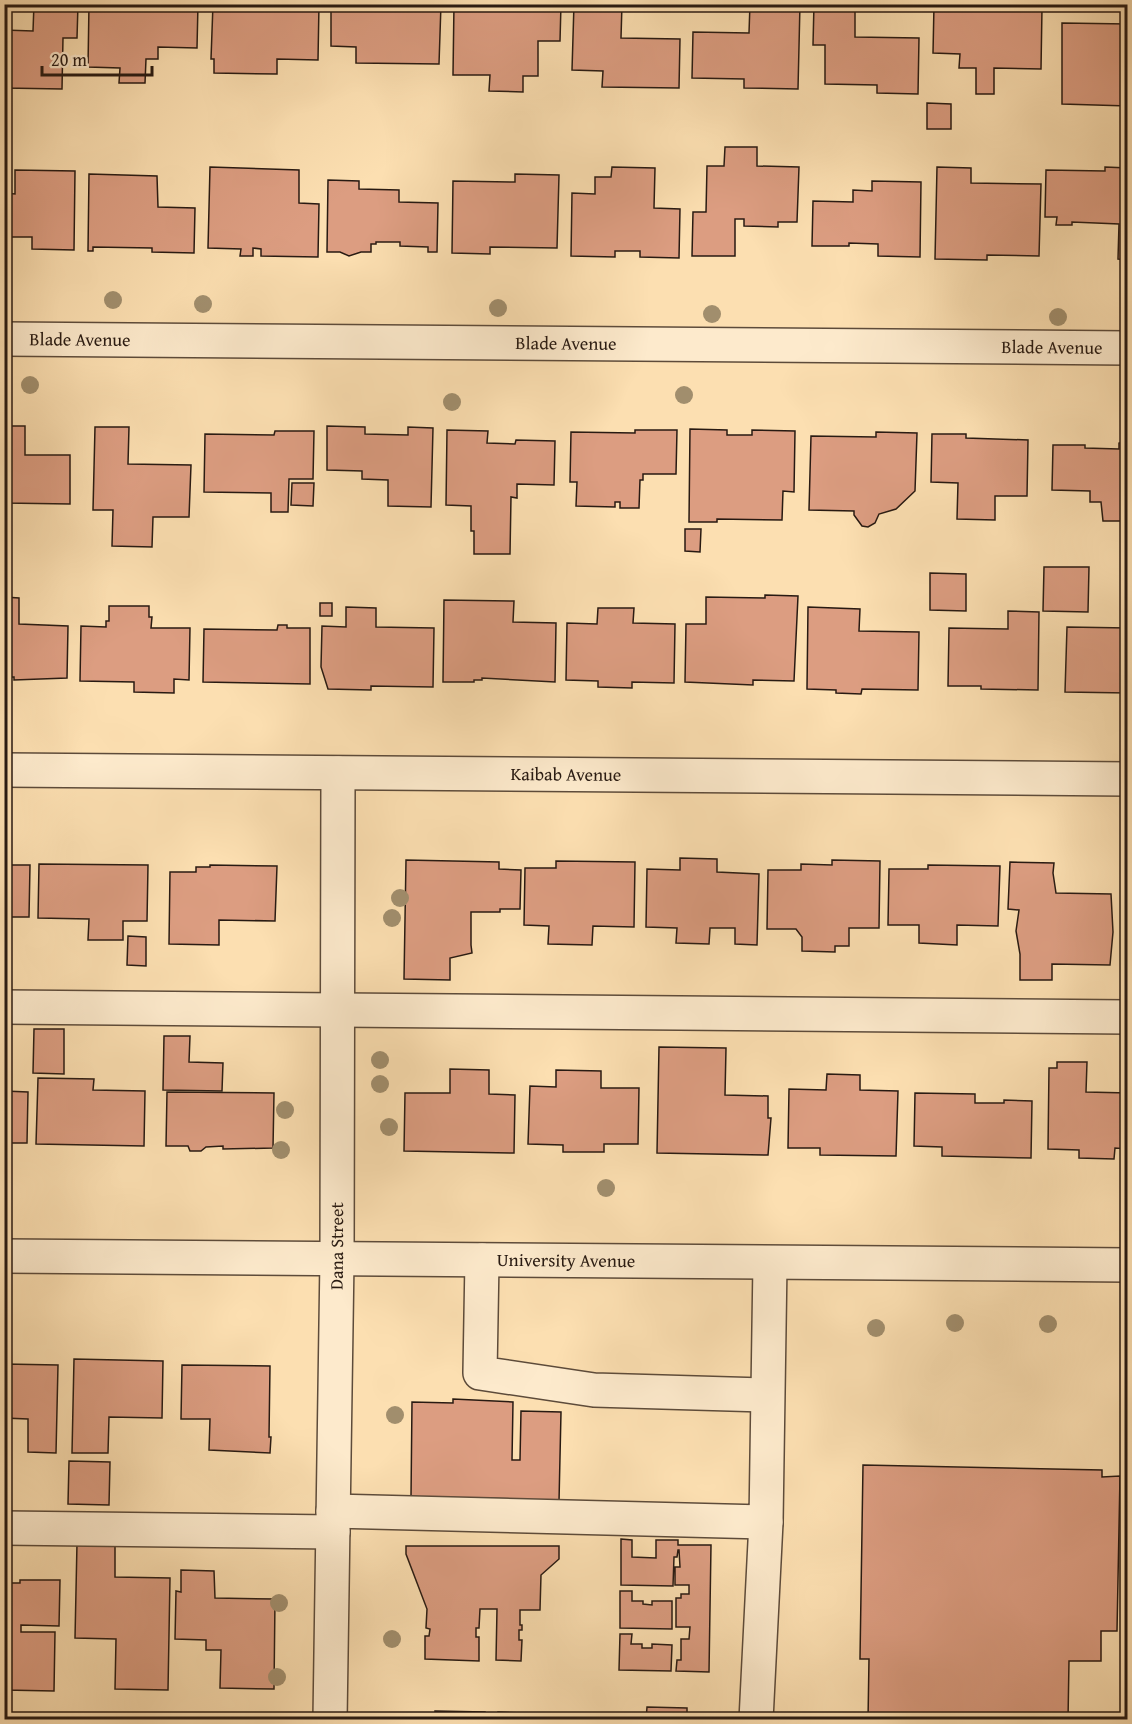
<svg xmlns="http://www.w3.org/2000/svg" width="1132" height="1724" font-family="'Gentium Book Plus',serif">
<rect width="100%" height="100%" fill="#fcdfb1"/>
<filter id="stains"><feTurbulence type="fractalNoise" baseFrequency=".00333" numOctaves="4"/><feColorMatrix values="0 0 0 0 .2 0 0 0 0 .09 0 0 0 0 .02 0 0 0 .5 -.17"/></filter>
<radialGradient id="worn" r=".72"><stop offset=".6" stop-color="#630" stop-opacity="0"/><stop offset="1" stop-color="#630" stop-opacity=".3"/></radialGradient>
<g fill="#dc9d81" stroke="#281a12" stroke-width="1.5">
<path d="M34 4H78L77 38H63L62 89 4 88V30L33 31Z"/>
<path d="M89 4H129V7L159 8V4H198L197 48 158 47V59H146L145 83H119L120 68 88 67Z"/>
<path d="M213 4H319L318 60 277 59V74L214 73V59H211Z"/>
<path d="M331 4H441L439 64 356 63V47L331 46Z"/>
<path d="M454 4H561L560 41H538V76H523V92L489 91 490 75H453Z"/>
<path d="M574 4H622L621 38 680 39 679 88 602 87 603 71 572 70Z"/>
<path d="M750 4H800L798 89 744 88V79L692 78 693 32 749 33Z"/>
<path d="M814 4H855V37L919 38 918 94 877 93V85L825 84V45H813Z"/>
<path d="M934 5 1042 8 1041 69 994 68V94H976V68H959L960 54 933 53Z"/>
<path d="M1062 23 1128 24V106L1062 104Z"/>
<path d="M927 103 951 104V129H927Z"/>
<path d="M725 147H757V166L799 167 797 222H778V227L744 226V219H735V256H692L693 212H706L707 166H724Z"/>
<path d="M210 167 299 170V203L319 204 318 257 261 256V249L253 248V256H240L241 249 208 248Z"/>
<path d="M612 167 655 168 654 208 680 209 679 258 640 257V251H615V257L571 256 572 193 595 194V177H611Z"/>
<path d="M937 167 971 168V183L1041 184 1039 256 987 255V260L935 259Z"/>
<path d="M1105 167 1128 168V260L1118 259 1119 224 1072 222V225H1056L1057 217H1045L1046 170 1105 171Z"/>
<path d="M15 170 75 171 74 250 32 249V237H4V193L15 194Z"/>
<path d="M89 174 157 176 158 207 195 208 194 253 152 252V248L93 247V251H88Z"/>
<path d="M515 174 559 175 557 248 490 247V254L452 253 453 181 515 182Z"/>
<path d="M328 180 359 181V189L399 190V202L438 203 437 252H428V247L400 246V242H376V244H371V252H361L349 256 340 252H327Z"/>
<path d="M872 181 921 182 920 257 878 256V244L849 243V246H812L813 201 853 202V190L872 191Z"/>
<path d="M4 426H25V455H70V504L4 503Z"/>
<path d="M327 426 365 427V434L408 435V427L433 428 431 507 388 506V480L362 479V471L327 470Z"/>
<path d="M95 427H129L128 464 191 465 189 517H153L152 547 112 546 113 510H93Z"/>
<path d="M690 429 727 430V435H752V430L795 431 794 492 783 491 782 520 717 519V522H689Z"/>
<path d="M447 430 488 431 487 443 515 444 516 440 555 441 554 485 517 484V498L511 497 510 554H474V531H471V506L446 505Z"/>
<path d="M635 430H677L676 474H643V480H640L639 508H620V502H615V507L576 506 577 482H570L571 432 635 433Z"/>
<path d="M275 431H314L313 479H289L288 512H271V493L204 492 205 434 274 435Z"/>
<path d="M876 432 917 433 915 491 896 509 879 514 875 523 868 527 862 526 854 515V511L809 510 811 436 876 437Z"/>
<path d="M932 434H966V438L1028 440 1027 496H995V520L957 519 958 483 931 482Z"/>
<path d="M1128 441V521H1103L1101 502H1090V491L1052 490 1053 445H1085V448L1119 449V443Z"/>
<path d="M292 483H314L313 506 291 505Z"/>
<path d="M685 529H701L700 552 685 551Z"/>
<path d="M1044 567H1089L1088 612 1043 611Z"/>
<path d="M930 573 966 574V611L930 610Z"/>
<path d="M765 595 798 596 794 681 753 680V685L685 682 686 624H706V597L765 598Z"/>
<path d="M4 597 19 598V624L68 626 67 678 14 680V677H4Z"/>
<path d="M444 600 514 601 513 622 556 623 555 682 482 678V680H474V682H443Z"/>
<rect x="320" y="603" width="12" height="13"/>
<path d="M109 606H149V617H152L151 628H190L189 680 174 679V693L134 692V682L80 681 81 626 106 627V621H109Z"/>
<path d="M346 607 376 608V627L434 628 433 687 371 686V690L328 689 321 667 322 626 346 627Z"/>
<path d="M808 607 860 609 859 631 919 632 918 690 862 689 861 694 836 693V690L807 689Z"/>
<path d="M598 608H634L633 623 675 624 674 683 632 682V688L598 687V681L566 680 567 623 597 624Z"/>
<path d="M1008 611 1039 612 1038 690 981 689V686H948L949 628 1008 629Z"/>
<path d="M278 625H287V628H310V684L203 682 204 629 277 630Z"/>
<path d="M1067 627 1128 628V693L1065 692Z"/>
<path d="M680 858 717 859V872L759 874 757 945 735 944V928H710L709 944 676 943 677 928 646 927 647 869 680 870Z"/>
<path d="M406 860 499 862V869L521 870 520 909H500V912H471V945L472 953 450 958V980L404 979Z"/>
<path d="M832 860 880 861 879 928H849V946H835V952L802 951V937L796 929H767L768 870H801V864L832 865Z"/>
<path d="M556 861 635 862 634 927 593 926 592 945 548 944 549 926 524 925 525 868H556Z"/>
<path d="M1010 862 1054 863 1053 873 1056 893 1111 894 1113 932 1110 965 1052 964V980H1020V954L1016 931 1019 910 1008 909Z"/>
<path d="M39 864 148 865 147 921H123V940H88L89 919 38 918Z"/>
<path d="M4 865H30L29 917H4Z"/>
<path d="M210 865 277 866 275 921 219 920V945L169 944 170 872H196V867H210Z"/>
<path d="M928 865 1000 866 998 926 957 925V945L919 943V925H888L889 869H928Z"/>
<path d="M128 936 146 937V966L127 965Z"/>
<path d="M34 1029H64V1074L33 1073Z"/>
<path d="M164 1036H190L189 1062 223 1063 222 1091 163 1090Z"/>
<path d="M659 1047 726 1048 725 1095 768 1096V1118H771L768 1155 657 1153Z"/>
<path d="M1057 1062H1087L1086 1092 1128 1093V1149L1115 1148 1114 1159 1079 1158V1150L1048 1149 1049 1068H1057Z"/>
<path d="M450 1069 489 1070V1094L515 1095 514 1153 404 1151 405 1093H450Z"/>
<path d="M556 1070 601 1071V1088H639L638 1144H604V1152H563V1145L528 1144 530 1086 556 1087Z"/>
<path d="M827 1074 860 1075V1090L898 1091 896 1156 820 1155V1148H788L789 1089 826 1090Z"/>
<path d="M38 1078 94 1079 93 1090 145 1091 144 1146 36 1144Z"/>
<path d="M4 1091 28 1092 27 1143H5V1154Z"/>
<path d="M167 1092 274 1093 273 1148 223 1149V1146L206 1147 201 1151H190L188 1146H166Z"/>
<path d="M915 1093 975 1094V1103H1004V1100L1032 1101 1031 1158 942 1156V1147L914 1146Z"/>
<path d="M74 1359 163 1361 162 1418 109 1417 108 1453H72Z"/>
<path d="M4 1364 58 1365 56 1453 28 1452V1419L4 1418Z"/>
<path d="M182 1365 270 1366 269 1437H271L270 1453 209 1450 210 1419H181Z"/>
<path d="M453 1399 513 1402 512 1460H520L521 1411 561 1412 559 1502 521 1501V1499L411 1497 412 1402 453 1403Z"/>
<path d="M69 1461 110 1462 109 1505 68 1504Z"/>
<path d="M863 1465 1102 1470V1477L1120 1476 1117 1631H1101V1661H1069L1068 1720H868L869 1659H860Z"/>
<path d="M621 1539 632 1540V1557L656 1558V1540H678V1545H711L709 1672 676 1671 677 1660H681V1639H689L690 1627H676V1598H681V1594H689V1585H675V1567H680L679 1550H678L677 1557H674L673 1586 621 1585Z"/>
<path d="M77 1543 115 1544V1577L170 1578 168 1690 115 1689 116 1639 75 1638Z"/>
<path d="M406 1546H559V1559L541 1575 540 1610H520V1625H522V1630H519V1640H522L521 1661 496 1660 497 1609H480L479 1628H476V1637H479V1661L425 1659V1636H429L430 1629 426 1628 427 1609 406 1554Z"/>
<path d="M181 1570 214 1571 215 1598 275 1599 274 1689 220 1688 221 1650H206V1640L175 1639 176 1591 181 1592Z"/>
<path d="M20 1580H60L59 1626 21 1625V1632H55L54 1691 4 1690V1583H20Z"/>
<path d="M620 1591H632V1601H643V1604L652 1605V1601H672V1629L620 1628Z"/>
<path d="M620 1634H632L631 1644H642V1648H652V1644L672 1645 671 1671 619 1670Z"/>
<path d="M647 1707 687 1708V1720H646Z"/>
<path d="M435 1711 485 1712V1720H435Z"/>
<path d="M498 1712 524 1713V1720H498Z"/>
</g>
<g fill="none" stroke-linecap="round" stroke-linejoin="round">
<defs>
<g id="minor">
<path id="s1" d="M4 339 1128 348"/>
<path id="s2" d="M4 770 1128 779"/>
<path d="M4 1007 1128 1017"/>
<path id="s3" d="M4 1256 1128 1265"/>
<path d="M482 1260 480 1373 594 1390 767 1395"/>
<path d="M333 1511 766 1522 770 1263"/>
<path d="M4 1528 333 1532"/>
<path id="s4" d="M330 1720 337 1259 338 773"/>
<path d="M756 1720 766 1522"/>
</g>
</defs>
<use href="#minor" stroke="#5d4b3a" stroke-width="36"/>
<use href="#minor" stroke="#fdeacc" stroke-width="33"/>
</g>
<g fill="#a18e6d">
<circle cx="113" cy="300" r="9"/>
<circle cx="203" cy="304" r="9"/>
<circle cx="498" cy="308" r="9"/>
<circle cx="712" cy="314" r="9"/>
<circle cx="1058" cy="317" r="9"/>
<circle cx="30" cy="385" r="9"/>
<circle cx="684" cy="395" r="9"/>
<circle cx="452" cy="402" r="9"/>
<circle cx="400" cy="898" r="9"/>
<circle cx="392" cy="918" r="9"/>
<circle cx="380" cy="1060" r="9"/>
<circle cx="380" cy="1084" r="9"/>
<circle cx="285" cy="1110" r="9"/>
<circle cx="389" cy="1127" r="9"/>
<circle cx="281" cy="1150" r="9"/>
<circle cx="606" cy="1188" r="9"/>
<circle cx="955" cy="1323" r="9"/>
<circle cx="1048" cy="1324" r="9"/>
<circle cx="876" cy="1328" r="9"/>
<circle cx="395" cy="1415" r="9"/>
<circle cx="279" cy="1603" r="9"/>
<circle cx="392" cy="1639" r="9"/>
<circle cx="277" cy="1677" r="9"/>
</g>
<g text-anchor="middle" stroke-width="4.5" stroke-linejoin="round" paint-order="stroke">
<g font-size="18" fill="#281a12" stroke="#fdeacc">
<text dy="6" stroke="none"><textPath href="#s1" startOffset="76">Blade Avenue</textPath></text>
<text dy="6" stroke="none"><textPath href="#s1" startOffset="562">Blade Avenue</textPath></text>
<text dy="6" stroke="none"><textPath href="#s1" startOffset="1048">Blade Avenue</textPath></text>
<text dy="6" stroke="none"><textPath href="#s2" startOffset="562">Kaibab Avenue</textPath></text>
<text dy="6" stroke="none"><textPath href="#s4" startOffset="474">Dana Street</textPath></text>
<text dy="6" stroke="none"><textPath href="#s3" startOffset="562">University Avenue</textPath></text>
</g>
</g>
<rect width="1132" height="1724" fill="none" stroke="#fcdfb1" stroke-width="24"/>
<rect x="6" y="6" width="1120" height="1712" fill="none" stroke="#281a12" stroke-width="3"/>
<rect x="12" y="12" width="1108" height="1700" fill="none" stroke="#281a12" stroke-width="1.5"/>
<path d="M42 66v9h110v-9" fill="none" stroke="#281a12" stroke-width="3"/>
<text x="51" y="66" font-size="18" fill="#281a12" stroke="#fdeacc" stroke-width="4.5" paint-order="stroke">20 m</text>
<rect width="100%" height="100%" filter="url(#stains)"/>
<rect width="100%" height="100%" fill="url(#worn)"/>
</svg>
